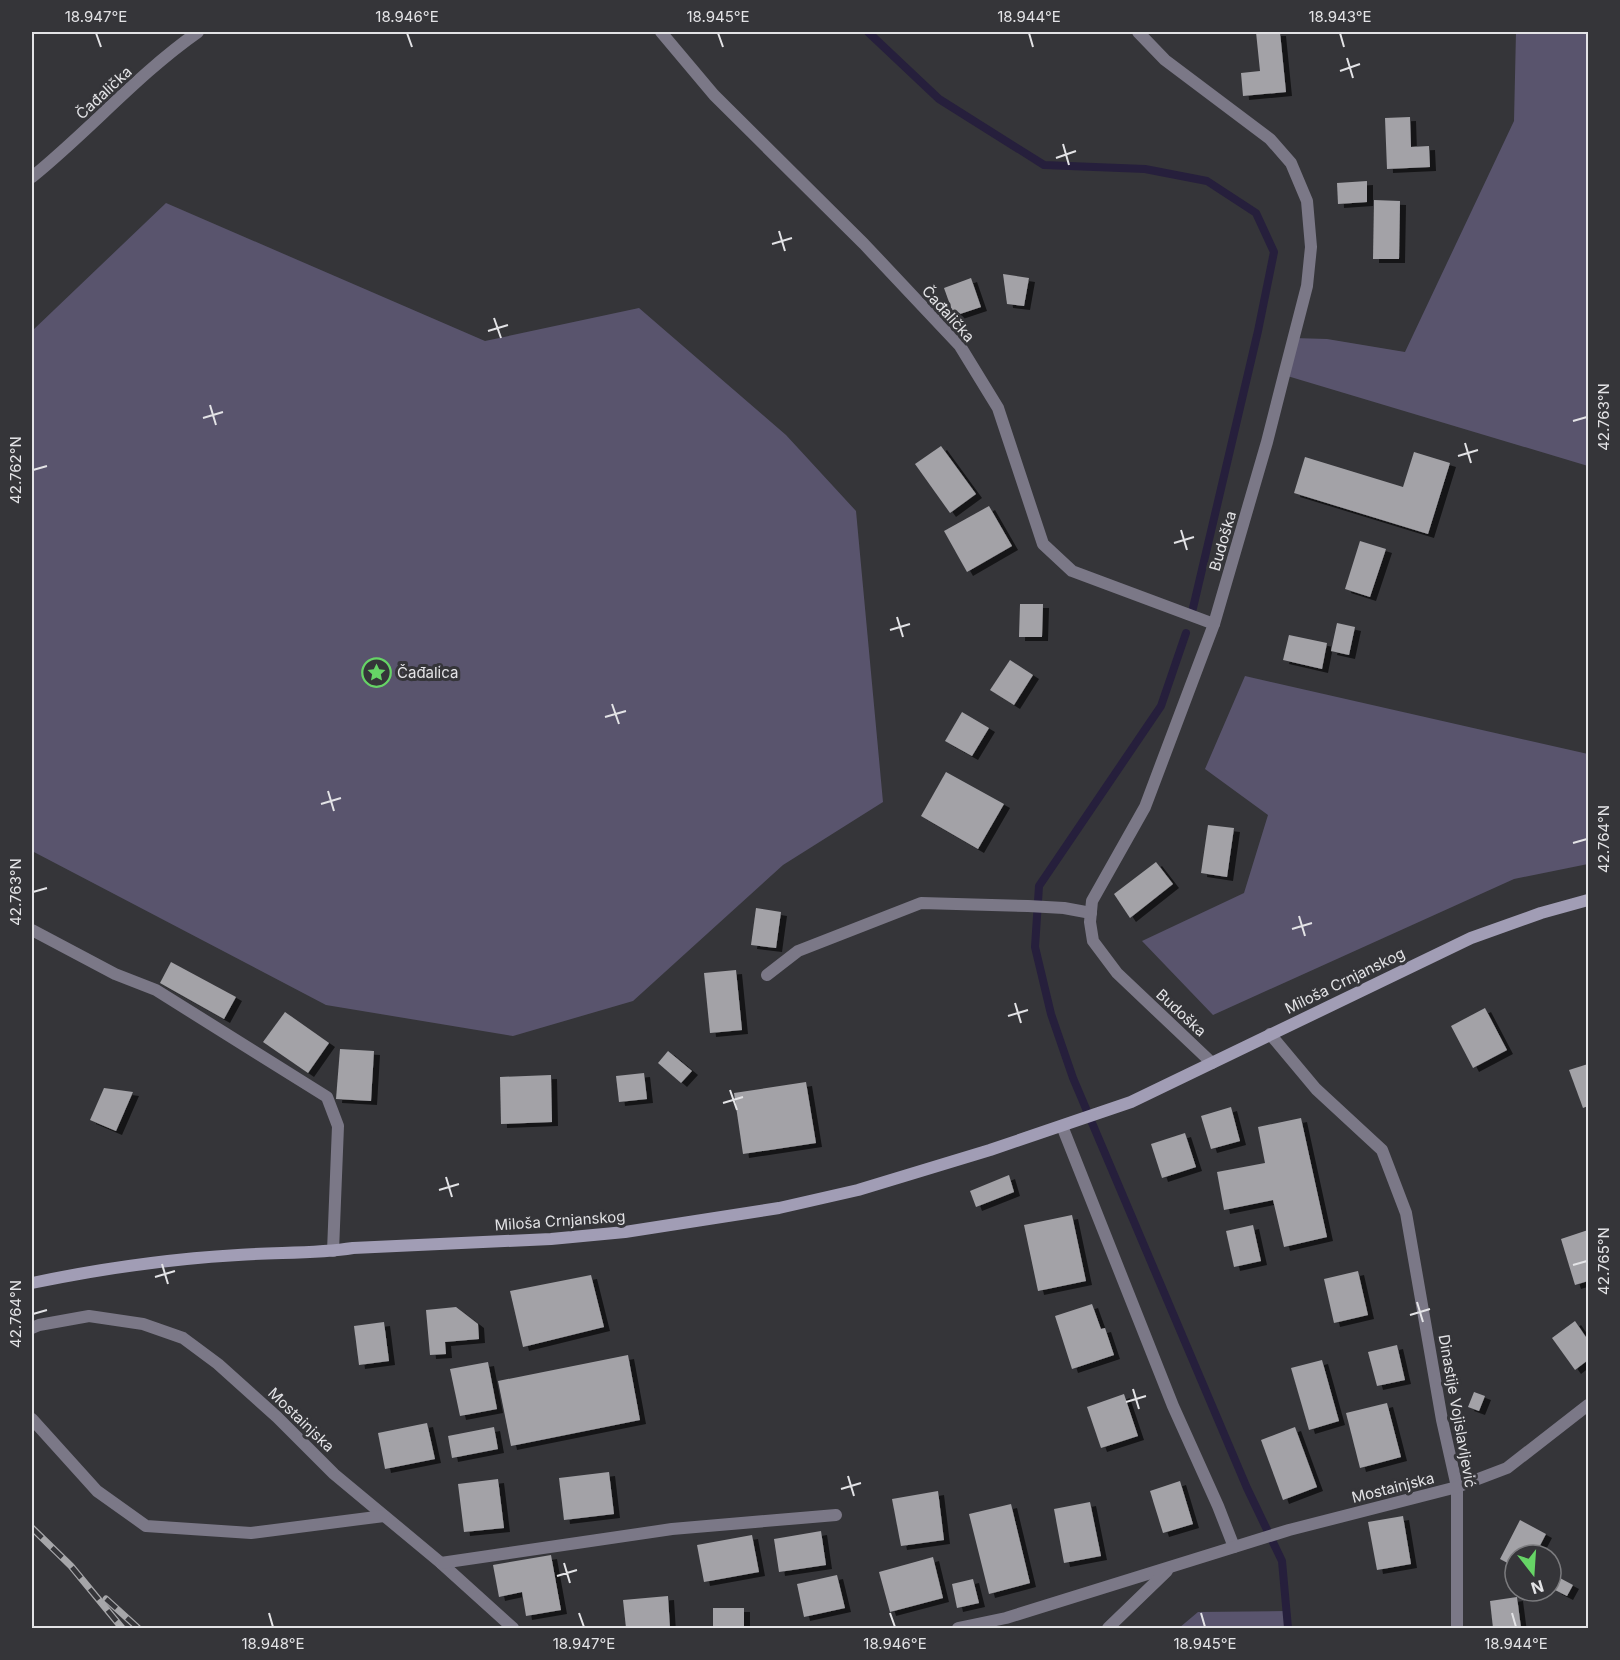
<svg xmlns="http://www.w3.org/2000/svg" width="1620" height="1660" font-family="Inter,sans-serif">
<defs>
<filter id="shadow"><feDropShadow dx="6" dy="4" stdDeviation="0" flood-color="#0009"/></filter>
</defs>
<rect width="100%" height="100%" fill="#353539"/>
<g fill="#59546d">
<path d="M1516 32H1588V466L1284 375 1293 338 1327 339 1405 352 1514 121Z"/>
<path d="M166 203 485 341 639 308 786 435 856 511 883 802 783 865 633 1001 513 1036 326 1005 32 851V331Z"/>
<path d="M1245 676 1588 754V864L1514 879 1213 1015 1142 941 1244 893 1268 815 1205 769Z"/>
<path d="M1286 1611 1288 1628H1179L1198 1612Z"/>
</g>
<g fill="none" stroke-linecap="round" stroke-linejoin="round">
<g stroke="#261f3c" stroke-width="8">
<path d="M868 32 939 99 1044 165 1145 169 1207 181 1256 213 1274 252 1258 331 1193 608"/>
<path d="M1186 633 1161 706 1039 886 1035 947 1051 1014 1073 1078 1247 1488 1282 1561 1288 1628"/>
</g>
</g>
<g fill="#a3a2a7" filter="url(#shadow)">
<path d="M1256 32H1280L1286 92 1243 96 1241 73 1260 71Z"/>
<path d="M1410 117 1411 147 1429 146 1430 167 1387 169 1385 118Z"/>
<path d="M1367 181V202L1338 204 1337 183Z"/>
<path d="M1374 200 1400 201 1399 259H1373Z"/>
<path d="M1003 274 1029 278 1024 306 1007 304Z"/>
<path d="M971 278 981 307 954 316 944 288Z"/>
<path d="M941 446 976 494 950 513 915 464Z"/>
<path d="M1414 452 1450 463 1428 534 1294 493 1305 457 1403 487Z"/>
<path d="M989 506 1012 546 967 572 944 531Z"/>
<path d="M1360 541 1386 549 1370 597 1345 589Z"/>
<path d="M1020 604H1043L1042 637H1019Z"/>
<path d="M1337 623 1355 627 1349 655 1331 651Z"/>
<path d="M1289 635 1327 643 1322 669 1283 660Z"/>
<path d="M1010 660 1033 675 1014 705 990 690Z"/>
<path d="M962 712 989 728 972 756 945 741Z"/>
<path d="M946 772 1004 804 978 849 921 816Z"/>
<path d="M1208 825 1234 828 1227 877 1201 873Z"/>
<path d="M1156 862 1173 884 1130 918 1114 894Z"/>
<path d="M756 908 781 912 776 948 751 945Z"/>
<path d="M171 962 236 997 224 1019 160 983Z"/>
<path d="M736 970 742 1030 710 1033 704 973Z"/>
<path d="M1485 1008 1507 1050 1473 1068 1451 1026Z"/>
<path d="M285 1012 329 1043 308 1073 263 1042Z"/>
<path d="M340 1049 374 1051 371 1101 336 1099Z"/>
<path d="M668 1051 692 1071 681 1083 658 1063Z"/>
<path d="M1588 1064V1106L1583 1108 1569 1070Z"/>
<path d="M644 1073 647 1099 619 1102 616 1076Z"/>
<path d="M551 1075 552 1122 501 1124 500 1077Z"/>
<path d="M806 1082 816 1143 743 1154 734 1093Z"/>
<path d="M104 1088 133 1092 116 1131 90 1120Z"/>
<path d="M1231 1107 1240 1141 1211 1149 1201 1116Z"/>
<path d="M1301 1118 1327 1237 1284 1247 1273 1200 1224 1210 1217 1172 1265 1163 1258 1127Z"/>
<path d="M1185 1133 1196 1167 1162 1178 1151 1144Z"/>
<path d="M1009 1175 1014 1192 976 1207 970 1191Z"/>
<path d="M1072 1215 1086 1281 1038 1291 1024 1225Z"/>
<path d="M1253 1225 1261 1261 1234 1267 1226 1231Z"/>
<path d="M1588 1230V1281L1575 1285 1561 1239Z"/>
<path d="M1358 1271 1368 1315 1334 1323 1324 1279Z"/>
<path d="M591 1275 604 1327 523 1347 510 1291Z"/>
<path d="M1092 1304 1101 1329 1105 1328 1114 1355 1072 1369 1055 1316Z"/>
<path d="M456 1307 478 1324 479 1339 445 1342 446 1354 430 1355 426 1310Z"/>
<path d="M1575 1321 1588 1340V1360L1575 1370 1552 1338Z"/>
<path d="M384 1322 389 1361 359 1365 354 1326Z"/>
<path d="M1397 1345 1405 1380 1377 1386 1368 1352Z"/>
<path d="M628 1355 640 1420 511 1446 498 1381Z"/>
<path d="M1322 1360 1339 1421 1309 1430 1291 1368Z"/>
<path d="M488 1362 497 1409 460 1416 450 1369Z"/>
<path d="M1474 1392 1485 1396 1479 1411 1468 1407Z"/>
<path d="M1124 1394 1138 1436 1101 1448 1087 1407Z"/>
<path d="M1387 1403 1401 1457 1360 1468 1346 1413Z"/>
<path d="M427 1423 435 1459 385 1469 378 1433Z"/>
<path d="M494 1427 498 1449 452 1458 448 1436Z"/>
<path d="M1295 1427 1317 1487 1283 1500 1261 1440Z"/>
<path d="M609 1472 614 1514 564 1520 559 1478Z"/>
<path d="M498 1479 504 1528 464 1532 458 1484Z"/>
<path d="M1180 1481 1193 1524 1163 1533 1150 1491Z"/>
<path d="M938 1491 944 1540 901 1546 892 1499Z"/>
<path d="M1090 1502 1101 1556 1064 1563 1054 1509Z"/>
<path d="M1011 1504 1030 1583 989 1594 969 1514Z"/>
<path d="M1403 1516 1411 1564 1377 1570 1368 1522Z"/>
<path d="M1520 1520 1546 1534 1535 1555H1515V1567L1500 1559Z"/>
<path d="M821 1531 826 1565 779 1572 774 1539Z"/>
<path d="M752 1535 759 1572 704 1582 697 1545Z"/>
<path d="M551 1555 561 1610 526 1616 522 1592 499 1597 493 1565Z"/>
<path d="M933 1557 943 1598 890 1612 879 1572Z"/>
<path d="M837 1575 845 1608 804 1617 797 1584Z"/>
<path d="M1558 1577 1573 1585 1567 1596 1555 1590Z"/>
<path d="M973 1579 979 1603 957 1608 952 1584Z"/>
<path d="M668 1596 670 1628H626L623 1600Z"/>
<path d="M1517 1597 1521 1628H1493L1490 1601Z"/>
<rect x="713" y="1608" width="31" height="20"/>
</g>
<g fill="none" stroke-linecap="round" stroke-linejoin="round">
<g stroke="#7b7887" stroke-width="12">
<path d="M661 32 714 95 864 244 960 346 998 408 1043 544 1072 571 1214 624"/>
<path d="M1138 32 1165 60 1270 139 1291 163 1307 201 1311 247 1307 286 1284 375 1267 442 1214 624 1145 807 1092 901 1090 922 1093 941 1117 973 1212 1063"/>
<path d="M32 177C89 131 138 74 198 32"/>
<path d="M32 930 115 974 156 990 327 1097 338 1126 333 1251"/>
<path d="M767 975 798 951 921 903 1028 906 1064 908 1091 913"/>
<path d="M1270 1034 1316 1089 1382 1150 1406 1213 1442 1420 1457 1487V1628"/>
<path d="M1062 1126 1173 1406 1218 1506 1234 1547"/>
<path d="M32 1328 39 1325 89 1316 143 1324 183 1338 218 1364 277 1417 334 1474 441 1563 513 1628"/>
<path d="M32 1419 97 1491 146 1526 251 1533 384 1516"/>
<path d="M441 1563 672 1529 836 1515"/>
<path d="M958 1628 1006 1618 1289 1530 1457 1487 1507 1468 1588 1405"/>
<path d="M1108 1628 1167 1571"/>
</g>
<path stroke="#a19db5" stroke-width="12" d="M32 1283C99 1269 168 1259 238 1255 276 1252 315 1254 353 1248L551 1239 625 1232 779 1208 858 1190 990 1150 1131 1102 1471 938 1541 913 1588 900"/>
<defs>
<g id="rail">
<path d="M32 1528 71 1566 122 1628"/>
<path d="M106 1599 138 1628"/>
</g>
</defs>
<use href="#rail" stroke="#a6a6a9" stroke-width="7"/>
<use href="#rail" stroke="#353539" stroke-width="4.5" stroke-dasharray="14" stroke-linecap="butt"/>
</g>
<path fill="none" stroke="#e3e3e6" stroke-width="2" d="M96 33 101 47M407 33 412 47M718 33 723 47M1029 33 1033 47M1340 33 1344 47M1347 58 1353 78M1340 71 1360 64M1063 144 1069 165M1056 158 1076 151M779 231 785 251M772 244 792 238M494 318 501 338M488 331 508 325M210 405 216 425M203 418 223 412M1573 421 1587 417M1465 443 1471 463M1458 456 1478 450M33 470 47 466M1181 530 1187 550M1174 543 1194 537M897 617 903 637M890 630 910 624M612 704 619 724M605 717 626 711M328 791 334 811M321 804 341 798M1573 843 1587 839M33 892 47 888M1299 916 1305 936M1292 929 1312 923M1015 1003 1021 1023M1008 1016 1028 1010M730 1090 737 1110M723 1103 743 1097M446 1177 452 1197M439 1190 459 1184M162 1264 168 1284M1573 1265 1587 1261M155 1277 175 1271M1417 1302 1423 1322M33 1314 47 1310M1410 1315 1430 1309M1133 1389 1139 1409M1126 1402 1146 1396M848 1476 854 1496M841 1489 861 1483M564 1563 570 1583M557 1576 577 1570M269 1613 273 1627M579 1613 584 1627M890 1613 895 1627M1201 1613 1205 1627M1512 1613 1516 1627"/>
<defs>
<symbol id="sight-ring" viewBox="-11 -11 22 22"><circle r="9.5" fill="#353539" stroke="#66d466" stroke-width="1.5"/><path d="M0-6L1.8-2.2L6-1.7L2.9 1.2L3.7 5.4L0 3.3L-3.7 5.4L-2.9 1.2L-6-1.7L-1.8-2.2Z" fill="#66d466"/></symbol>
</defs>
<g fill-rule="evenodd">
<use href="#sight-ring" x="360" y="656" width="33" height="33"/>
</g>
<g text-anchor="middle" stroke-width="6" stroke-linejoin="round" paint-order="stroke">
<g font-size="15" fill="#e3e3e6" stroke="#353539">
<text transform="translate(104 93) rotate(-43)" y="5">Čađalička</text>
<text transform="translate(948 314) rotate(48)" y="5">Čađalička</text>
<text transform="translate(1223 541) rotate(-74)" y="5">Budoška</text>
<text transform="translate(1345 981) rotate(-26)" y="5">Miloša Crnjanskog</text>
<text transform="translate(1181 1013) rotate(43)" y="5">Budoška</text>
<text transform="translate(560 1221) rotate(-4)" y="5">Miloša Crnjanskog</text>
<text transform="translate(1457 1411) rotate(80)" y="5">Dinastije Vojislavljević</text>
<text transform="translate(301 1420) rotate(44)" y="5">Mostainjska</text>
<text transform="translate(1393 1488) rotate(-14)" y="5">Mostainjska</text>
</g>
<g font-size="15" fill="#e3e3e6" stroke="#353539" text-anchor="start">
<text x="397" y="678">Čađalica</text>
</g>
</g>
<rect width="1620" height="1660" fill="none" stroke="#353539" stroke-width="66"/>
<g transform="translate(1533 1573) rotate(163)"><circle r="28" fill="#353539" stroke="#7b7b7e" stroke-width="1.5"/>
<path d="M0-4.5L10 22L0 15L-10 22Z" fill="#66d466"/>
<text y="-9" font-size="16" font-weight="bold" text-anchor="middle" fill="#e3e3e6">N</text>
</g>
<rect x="33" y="33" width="1554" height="1594" fill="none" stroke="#e3e3e6" stroke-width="2"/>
<g font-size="15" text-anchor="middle" fill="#e3e3e6">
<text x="96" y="22">18.947°E</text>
<text x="407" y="22">18.946°E</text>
<text x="718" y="22">18.945°E</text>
<text x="1029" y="22">18.944°E</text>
<text x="1340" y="22">18.943°E</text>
<text transform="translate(1604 417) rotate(-90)" y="5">42.763°N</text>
<text transform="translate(16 470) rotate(-90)" y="5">42.762°N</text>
<text transform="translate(1604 839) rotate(-90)" y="5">42.764°N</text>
<text transform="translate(16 892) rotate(-90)" y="5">42.763°N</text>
<text transform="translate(1604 1261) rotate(-90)" y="5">42.765°N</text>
<text transform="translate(16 1314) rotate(-90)" y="5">42.764°N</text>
<text x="273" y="1649">18.948°E</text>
<text x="584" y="1649">18.947°E</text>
<text x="895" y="1649">18.946°E</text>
<text x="1205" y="1649">18.945°E</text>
<text x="1516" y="1649">18.944°E</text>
</g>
</svg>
